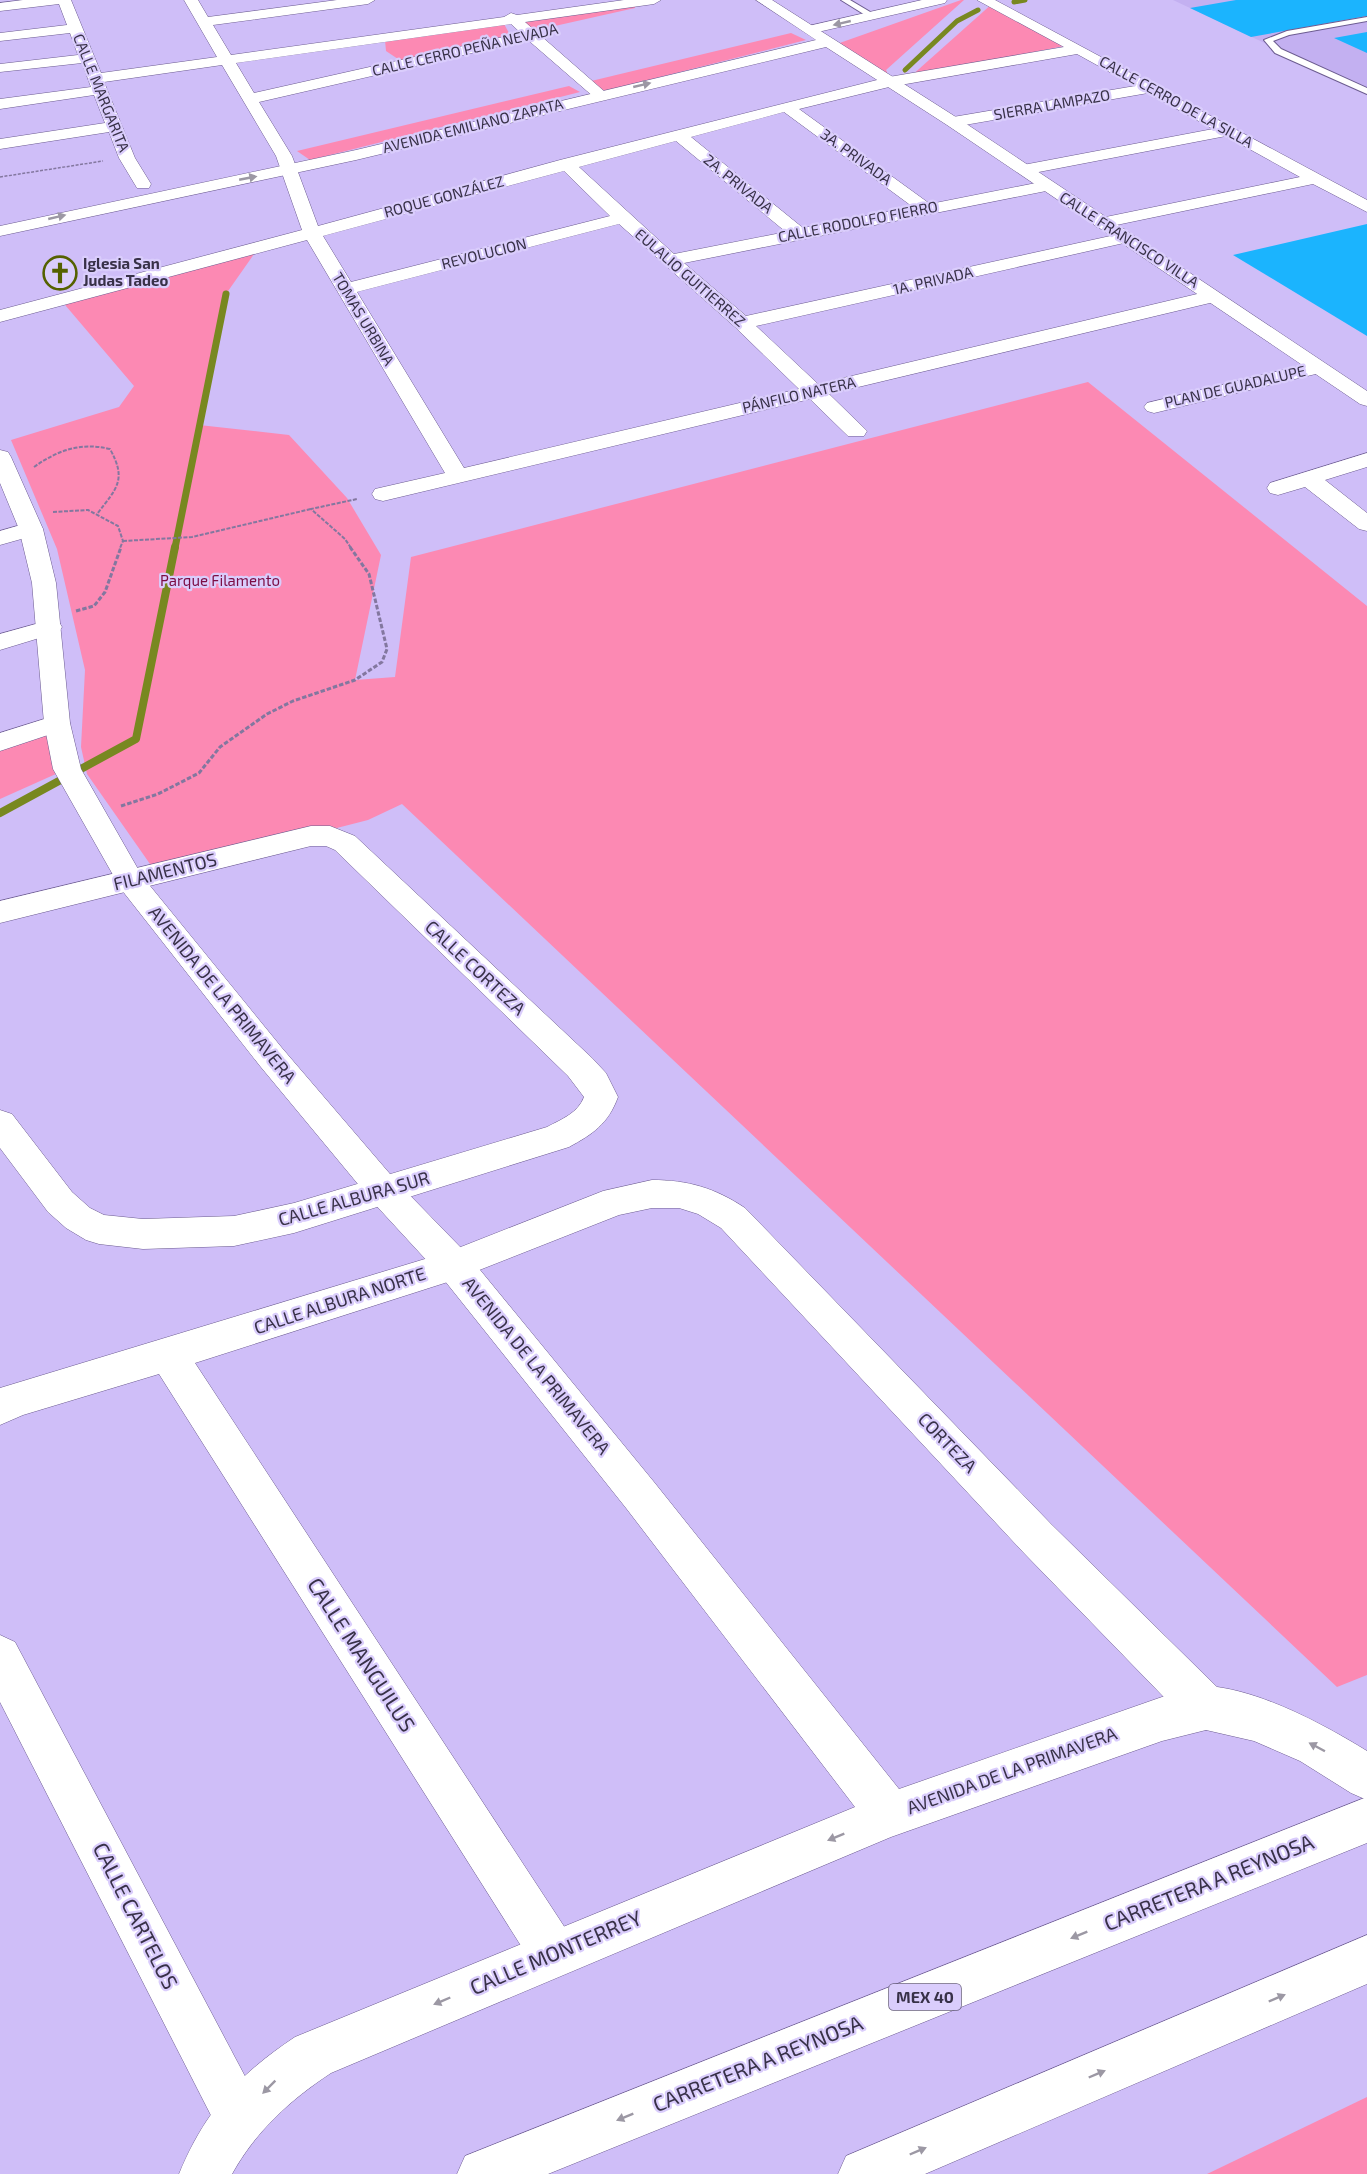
<svg xmlns="http://www.w3.org/2000/svg" width="1367" height="2174" font-family="'Exo 2',sans-serif">
<rect width="100%" height="100%" fill="#cfbef8"/>
<path fill="#c3b0f1" d="M1173 0H1367V91Z"/>
<g fill="#fc89b3">
<path d="M961 0H964L886 70 891 80 834 45Z"/>
<path d="M993 3 1064 46 910 77Z"/>
<path d="M635 5V8L528 32 517 19Z"/>
<path d="M504 24 509 33 505 36 401 61 386 51 385 40Z"/>
<path d="M791 33 806 40 601 92 587 82Z"/>
<path d="M569 86 580 92 310 160 297 151Z"/>
<path d="M259 247 226 294 199 425 289 435 347 498 381 555 355 680 395 677 411 557 1088 382 1367 606V1675L1337 1687 402 804 368 820 157 874 87 774 81 747 85 670 57 549 11 440 119 407 134 386 60 299Z"/>
<path d="M57 723 67 769 0 799V743Z"/>
<path d="M1367 2097V2174H1207Z"/>
</g>
<g fill="none" stroke-linecap="round" stroke-linejoin="round">
<g stroke="#788820" stroke-width="5">
<path d="M1014 2 1025 0"/>
<path d="M905 70 957 21 978 10"/>
</g>
<path stroke="#788820" stroke-width="7" d="M175 548 226 294"/>
<path stroke="#788820" stroke-width="8" d="M0 813 136 739 175 547"/>
</g>
<g fill="#1bb4fe">
<path d="M1236 0H1367V16L1251 37 1190 8Z"/>
<path d="M1367 32V53L1334 38Z"/>
<path d="M1367 224V336L1233 255Z"/>
</g>
<g fill="none" stroke-linecap="round" stroke-linejoin="round">
<defs>
<g id="lane">
<path d="M841 0H850L877 16 870 18Z"/>
<path d="M1367 17V21L1289 35 1273 41 1281 49 1367 88V94L1275 53 1264 40 1287 31Z"/>
</g>
<g id="street">
<path d="M23 0H71L101 73 217 57 184 0H198L208 17 337 0H375L368 4 213 25 231 55 504 17 511 13 517 15 624 0H661L654 4 525 22 605 92 608 95 605 98H595L528 40 259 102 292 156 318 226 560 160 889 77 1064 47 977 0H995L1367 200V212L1313 184 1102 228 1096 227 1093 223 1096 219 1300 177 1226 136 1023 175 1015 170 1023 165 1213 129 1148 93 953 127 945 122 953 117 1135 86 1077 54 889 87 799 109 930 204 1046 181 1055 186 1046 191 684 263 746 316 1124 233 1133 238 1124 243 756 326 818 384 1214 290 1223 296 1214 302 829 394 867 431 864 436H848L810 399 383 501 375 499 372 494 375 489 445 473 307 240 0 322V310L302 230 276 156 222 65 104 82 135 158 151 184 149 188H137L119 158 109 132 0 149V139L105 123 94 95 0 109V99L91 87 82 63 0 72V64L78 55 70 33 0 41V33L67 25 59 4 0 11V3ZM511 24 521 33 254 93 236 63ZM784 112 913 207 803 228 691 137ZM676 141 786 232 674 254 579 167ZM564 171 610 216 351 282 323 236ZM619 224 735 327 799 389 464 468 357 292Z"/>
<path d="M922 0H947L945 3 809 34 802 30 804 27Z"/>
<path d="M1317 362 1324 364 1327 368 1324 372 1154 413 1147 411 1144 407 1147 403Z"/>
<path d="M1367 453V467L1325 480 1367 513V531L1359 529 1305 487 1278 495 1270 493 1267 488 1270 483Z"/>
<path d="M31 522 39 524 43 529 39 534 0 545V531Z"/>
<path d="M50 620 59 622 62 627 59 632 0 650V634Z"/>
<path d="M57 715 66 717 70 723 66 729 0 751V733Z"/>
<path d="M311 826H330L355 836 592 1058 606 1073 618 1097C608 1124 593 1134 569 1147L294 1233 234 1246 143 1249 99 1244 86 1240 66 1228 48 1212 0 1148V1110L12 1114 72 1192 90 1208 104 1215 143 1219 234 1216 294 1203 547 1127C562 1119 578 1113 584 1097L568 1076 335 850 326 846H311L0 923V901Z"/>
<path d="M652 1180C688 1180 715 1188 745 1208L1051 1524 1222 1692 1228 1708 1222 1724 1206 1730 1190 1724 1023 1552 721 1228 698 1214 679 1208H652L619 1215 454 1280 195 1363 571 1937 578 1954 571 1971 554 1978 537 1971 159 1374 23 1415 0 1425V1388L448 1252 603 1191Z"/>
<path d="M0 1635 15 1642 257 2099 265 2117 257 2135 239 2143 221 2135 0 1702Z"/>
</g>
<g id="secondary">
<path d="M756 0H772L959 119 1367 391V406L1360 404 947 125 826 47 356 160 0 236V226L356 150 816 40Z"/>
<path d="M0 450 8 452 11 457 43 529 56 583 70 723 81 769 142 876 282 1048 396 1181 467 1254 654 1482 899 1789 1162 1697C1176 1694 1194 1685 1208 1686 1260 1690 1323 1724 1367 1751V1800L1351 1793 1300 1761 1254 1741 1206 1730 1162 1741 891 1837 331 2073C290 2100 256 2131 232 2174H179C205 2111 238 2075 295 2037L855 1807 626 1508 441 1276 372 1201 260 1066 121 889 53 769 44 723 32 583 19 529 0 483Z"/>
</g>
<g id="primary">
<path d="M1367 1797V1843L548 2174H457L465 2156Z"/>
<path d="M1367 1935V1984L925 2174H838L846 2156Z"/>
</g>
</defs>
<use href="#lane" stroke="#6c5c90" stroke-width="2"/>
<use href="#street" stroke="#6c5c90" stroke-width="1"/>
<use href="#secondary" stroke="#6c5c90" stroke-width="1"/>
<use href="#primary" stroke="#6c5c90" stroke-width="1"/>
<path stroke="#83779f" stroke-width="1.5" stroke-dasharray="3 1.5" stroke-linecap="butt" d="M0 177 103 161"/>
<g stroke="#83779f" stroke-width="2" stroke-dasharray="4 1.5" stroke-linecap="butt">
<path d="M34 467C58 450 81 442 110 449 127 480 117 488 97 514"/>
<path d="M53 512 88 510 118 526 123 541 120 548"/>
<path d="M123 541 192 537 311 509"/>
<path d="M351 548 345 539 311 509 357 499"/>
</g>
<g stroke="#83779f" stroke-width="3" stroke-dasharray="4.5 2" stroke-linecap="butt">
<path d="M76 611 94 606 105 592 121 547"/>
<path d="M121 806 158 794 199 773 220 747 267 714 293 701 355 680 382 662 387 649 369 574 350 547"/>
</g>
<use href="#lane" fill="#fff" fill-rule="evenodd"/>
<use href="#street" fill="#fff" fill-rule="evenodd"/>
<use href="#secondary" fill="#fff" fill-rule="evenodd"/>
<use href="#primary" fill="#fff" fill-rule="evenodd"/>
</g>
<defs><path id="oneway-solid" d="M-6-.8H1V-3.2L6.5 0L1 3.2V.8H-6Z" transform="scale(1.5)"/></defs>
<g fill="#9c98a4">
<use href="#oneway-solid" transform="translate(842 23) rotate(167)"/>
<use href="#oneway-solid" transform="translate(642 85) rotate(-13)"/>
<use href="#oneway-solid" transform="translate(248 178) rotate(-11)"/>
<use href="#oneway-solid" transform="translate(57 217) rotate(-13)"/>
<use href="#oneway-solid" transform="translate(1317 1747) rotate(-152)"/>
<use href="#oneway-solid" transform="translate(836 1837) rotate(158)"/>
<use href="#oneway-solid" transform="translate(1079 1935) rotate(158)"/>
<use href="#oneway-solid" transform="translate(1277 1998) rotate(-23)"/>
<use href="#oneway-solid" transform="translate(442 2001) rotate(157)"/>
<use href="#oneway-solid" transform="translate(1097 2074) rotate(-23)"/>
<use href="#oneway-solid" transform="translate(269 2087) rotate(135)"/>
<use href="#oneway-solid" transform="translate(625 2117) rotate(158)"/>
<use href="#oneway-solid" transform="translate(918 2151) rotate(-23)"/>
</g>
<defs>
<symbol id="church-ring" viewBox="-11 -11 22 22"><circle r="9.5" fill="#dacdfc" stroke="#556100" stroke-width="1.5"/><path d="M-1.2-6h2.4v3.5h3.3v2.4h-3.3V6h-2.4V-.1h-3.3v-2.4h3.3Z" fill="#556100"/></symbol>
</defs>
<g fill-rule="evenodd">
<use href="#church-ring" x="41" y="254" width="38" height="38"/>
</g>
<g text-anchor="middle" stroke-width="4.5" stroke-linejoin="round" paint-order="stroke">
<g font-size="15" fill="#383148" stroke="#dacdfc">
<text transform="translate(465 50) rotate(-13)" y="5">CALLE CERRO PEÑA NEVADA</text>
<text transform="translate(101 93) rotate(68)" y="5">CALLE MARGARITA</text>
<text transform="translate(1176 102) rotate(29)" y="5">CALLE CERRO DE LA SILLA</text>
<text transform="translate(1052 105) rotate(-10)" y="5">SIERRA LAMPAZO</text>
<text transform="translate(473 126) rotate(-14)" y="5">AVENIDA EMILIANO ZAPATA</text>
<text transform="translate(856 157) rotate(36)" y="5">3A. PRIVADA</text>
<text transform="translate(738 184) rotate(39)" y="5">2A. PRIVADA</text>
<text transform="translate(444 197) rotate(-15)" y="5">ROQUE GONZÁLEZ</text>
<text transform="translate(858 222) rotate(-11)" y="5">CALLE RODOLFO FIERRO</text>
<text transform="translate(1129 240) rotate(33)" y="5">CALLE FRANCISCO VILLA</text>
<text transform="translate(484 254) rotate(-14)" y="5">REVOLUCION</text>
<text transform="translate(690 278) rotate(41)" y="5">EULALIO GUITIERREZ</text>
<text transform="translate(933 281) rotate(-13)" y="5">1A. PRIVADA</text>
<text transform="translate(363 319) rotate(59)" y="5">TOMAS URBINA</text>
<text transform="translate(1235 387) rotate(-13)" y="5">PLAN DE GUADALUPE</text>
<text transform="translate(799 395) rotate(-13)" y="5">PÁNFILO NATERA</text>
</g>
<g font-size="15" font-weight="bold" fill="#383148" stroke="#dacdfc" text-anchor="start">
<text x="83" y="269">Iglesia San<tspan x="83" dy="17">Judas Tadeo</tspan></text>
</g>
<g font-size="15" fill="#7c0c44" stroke="#dacdfc">
<text x="220" y="586">Parque Filamento</text>
</g>
<rect fill="#dacdfc" stroke="#69607e" stroke-width="1.5" x="889" y="1984" width="72" height="26" rx="4.5"/>
<g font-size="16" font-weight="bold" fill="#383148">
<text x="925" y="2003">MEX 40</text>
</g>
<g font-size="18" fill="#383148" stroke="#dacdfc">
<text transform="translate(165 872) rotate(-14)" y="6">FILAMENTOS</text>
<text transform="translate(475 968) rotate(43)" y="6">CALLE CORTEZA</text>
<text transform="translate(222 995) rotate(51)" y="6">AVENIDA DE LA PRIMAVERA</text>
<text transform="translate(354 1199) rotate(-16)" y="6">CALLE ALBURA SUR</text>
<text transform="translate(340 1301) rotate(-18)" y="6">CALLE ALBURA NORTE</text>
<text transform="translate(536 1366) rotate(51)" y="6">AVENIDA DE LA PRIMAVERA</text>
<text transform="translate(947 1443) rotate(46)" y="6">CORTEZA</text>
<text transform="translate(1012 1771) rotate(-20)" y="6">AVENIDA DE LA PRIMAVERA</text>
</g>
<g font-size="21" fill="#383148" stroke="#dacdfc">
<text transform="translate(361 1655) rotate(57)" y="7">CALLE MANGUILUS</text>
<text transform="translate(1209 1883) rotate(-22)" y="7">CARRETERA A REYNOSA</text>
<text transform="translate(135 1916) rotate(63)" y="7">CALLE CARTELOS</text>
<text transform="translate(556 1953) rotate(-23)" y="7">CALLE MONTERREY</text>
<text transform="translate(758 2064) rotate(-22)" y="7">CARRETERA A REYNOSA</text>
</g>
</g>
</svg>
